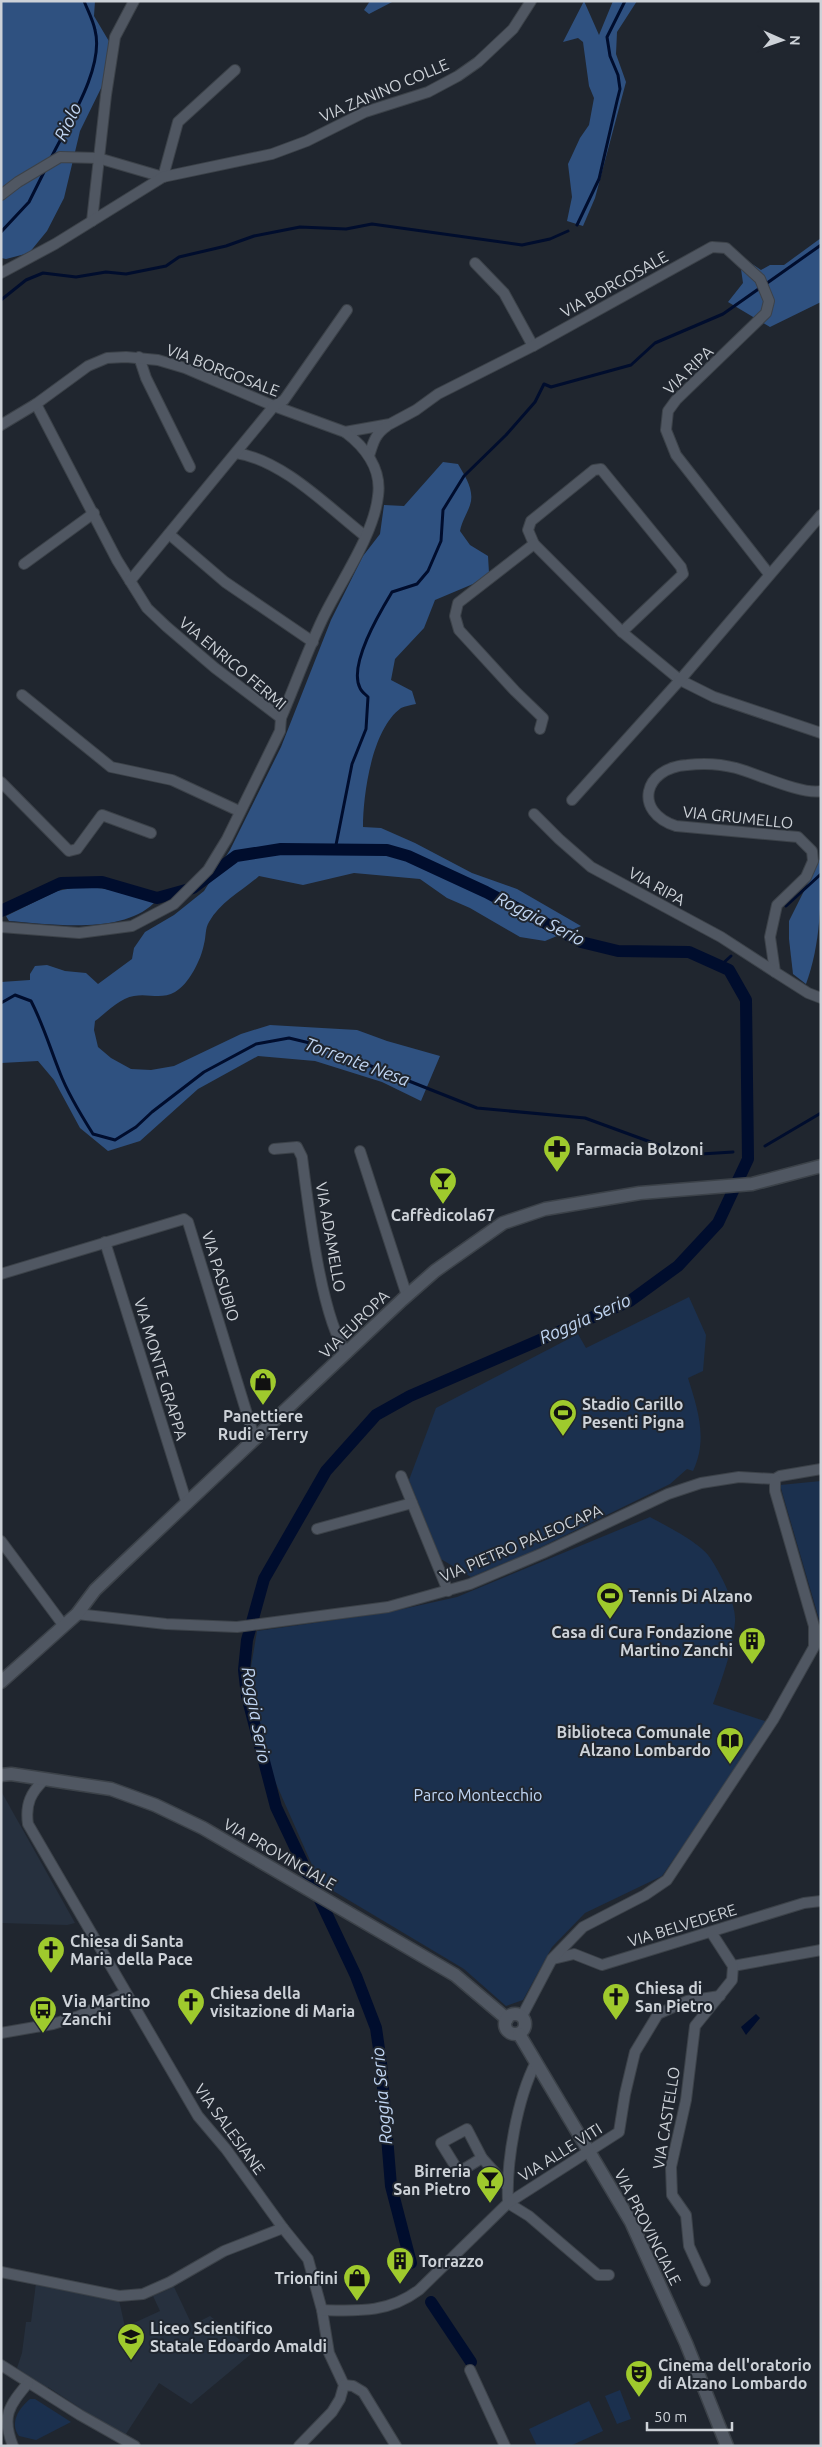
<svg xmlns="http://www.w3.org/2000/svg" width="822" height="2447" font-family="Ubuntu,sans-serif">
<rect width="100%" height="100%" fill="#20262f"/>
<g fill="#26303e">
<path d="M1 1791 75 1923 67 1925 1 1923Z"/>
<path d="M36 2283 119 2300 125 2327 160 2311 153 2296 174 2287 192 2325 210 2316 240 2340 238 2343 251 2354 191 2404 159 2383 124 2437 48 2387 46 2389 17 2368 22 2353 26 2322H31Z"/>
</g>
<g fill="#1b304e">
<path d="M689 1297 706 1335 703 1371 688 1378C698 1410 708 1439 693 1471L687 1469 670 1484 529 1553 471 1577 441 1559 409 1480 436 1408 578 1334 586 1348Z"/>
<path d="M821 1481V1626L780 1485Z"/>
<path d="M650 1517C665 1525 698 1542 708 1555 719 1570 737 1604 735 1622 733 1650 722 1678 713 1704L768 1722 662 1876 585 1913 552 1947 523 2000 506 2006 464 1969 320 1883 274 1779 253 1711 251 1667 257 1631 385 1613 457 1597Z"/>
<path d="M620 2390 631 2419 617 2424 605 2396Z"/>
<path d="M30 2399H35L71 2422 36 2440 19 2436C9 2423 19 2408 30 2399Z"/>
<path d="M589 2401 603 2431 570 2446H537L529 2429Z"/>
</g>
<g fill="#2f5180">
<path d="M1 1H95L94 16 110 43 108 74 80 131 64 198 47 231 29 253 6 259 1 258Z"/>
<path d="M370 1H394L369 14 364 10Z"/>
<path d="M584 1 599 35 613 1H637L617 32 616 54 626 82 595 198 583 226 567 221 572 197 568 164 580 138 589 125 594 98 589 86 583 42 578 38 563 42Z"/>
<path d="M821 238V302L770 327 728 302 743 283 739 255 761 270 770 265H784Z"/>
<path d="M443 462 458 464C465 476 475 491 470 505 467 514 462 521 460 531L470 545 488 556 489 573 473 584 435 600 424 628 395 659 391 680 412 691 416 704C411 705 405 706 401 708 372 729 363 794 363 827L381 828 415 843 472 873 517 889 581 926 545 941 520 937 470 908 447 898 420 879 354 873 303 885 259 876C242 891 220 902 209 922 205 928 206 937 204 944 201 960 189 984 175 992 161 1000 148 993 134 996 120 998 106 1013 95 1021L94 1030 98 1047 111 1058 131 1069 151 1070 174 1066 241 1034 270 1025 357 1030 387 1041 440 1056 421 1101 382 1082 315 1061 258 1056 198 1089 140 1141 108 1151 80 1128 54 1080 38 1061 1 1063V982L30 980V974L35 966 47 965 65 971 86 973 98 984 132 959 134 948 145 932 174 915 204 891 230 850 281 747 331 620 363 556 380 534 384 505 404 506Z"/>
<path d="M821 857C821 900 821 943 806 984L793 974 789 939V921Z"/>
<path d="M78 887C104 887 131 892 154 903 121 935 51 924 9 921L6 916 57 891Z"/>
</g>
<path fill="#000d2d" d="M756 2014 760 2018 746 2035 741 2027Z"/>
<g fill="none" stroke-linecap="round" stroke-linejoin="round">
<g stroke="#000d2d" stroke-width="3">
<path d="M51 158C67 125 105 68 95 30 93 20 88 11 84 1"/>
<path d="M577 225 599 179 617 101 620 89 618 75 610 56 607 37 625 1"/>
<path d="M1 232 29 202 46 168"/>
<path d="M1 300 26 280 43 273 76 277 106 272 126 274 166 266 179 257 226 246 254 236 300 227 346 229 372 224 522 245 550 239 568 231"/>
<path d="M335 850 352 764 366 729 368 697C365 694 361 691 360 688 348 665 380 612 392 592L417 584 428 571 441 541 443 510 464 476 506 435 535 402 544 384 551 387 631 365 655 343 723 314 821 245"/>
<path d="M786 906 821 874"/>
<path d="M720 966 731 956"/>
<path d="M1 1003 15 995 31 1001C43 1024 50 1048 60 1073 68 1094 81 1115 93 1134L115 1140 136 1127 152 1112 204 1072 256 1044 289 1038 318 1045 477 1108 585 1118 667 1148 701 1154 733 1152"/>
<path d="M765 1146 821 1113"/>
</g>
<g stroke="#000d2d" stroke-width="12">
<path d="M1 911 61 883 102 882 157 898 193 888 236 856 281 849 387 850 408 856 486 892 581 942 618 951 689 952 729 970 746 1000 748 1159 718 1223 678 1266 630 1301 410 1396 376 1415 326 1471 264 1579 247 1640 244 1670 247 1696 276 1807 356 1976 376 2028 381 2063 391 2186 411 2263"/>
<path d="M431 2302 471 2362"/>
</g>
<defs>
<g id="street">
<path d="M163 177 178 122 235 70"/>
<path d="M1 195 18 182 60 157 98 158 163 177"/>
<path d="M92 221 106 95 115 37 134 1"/>
<path d="M475 263 504 293 533 346"/>
<path d="M1 273 55 244 163 177 272 154 307 141 365 112 428 92 458 76 478 62 513 29 531 1"/>
<path d="M139 357 146 378 190 467"/>
<path d="M36 404 117 560 147 608 167 627 215 668 281 718"/>
<path d="M1 425 36 404 88 366 107 358 126 357 158 360 185 368 274 406 345 432 390 424 416 410 438 394 533 346 712 247 726 248 760 279 769 301 766 313 676 400 668 411 666 430 676 455 769 574"/>
<path d="M236 453C283 460 328 507 365 536"/>
<path d="M369 456C373 443 375 434 387 426"/>
<path d="M169 534 225 582 313 642"/>
<path d="M534 544 528 530 531 521 594 470 601 469 681 567 683 574 622 632"/>
<path d="M24 564 94 513"/>
<path d="M130 581 274 406 284 400 347 310"/>
<path d="M22 695 111 767 172 780 239 811"/>
<path d="M540 729 543 718 515 691 459 630 455 616 458 603 534 544 622 632 680 680 714 697 821 733"/>
<path d="M1 782 69 851 77 849 102 815 151 833"/>
<path d="M821 791C802 795 758 774 736 768 721 764 703 763 687 765 643 768 633 812 676 826L798 837 812 851 813 861 806 877 777 905 770 937 775 972 808 993 821 998"/>
<path d="M572 800 680 680 821 515"/>
<path d="M534 814 559 839 591 867 721 937 775 972"/>
<path d="M1 927 79 933 132 926 174 904 208 870 227 839 280 731 281 718C295 685 307 652 322 620 339 584 374 535 378 496 382 469 365 447 345 432"/>
<path d="M274 1149 297 1147 302 1157C308 1203 321 1320 347 1353"/>
<path d="M360 1151 407 1296"/>
<path d="M105 1242 187 1504"/>
<path d="M1 1274 184 1219 188 1222 255 1440"/>
<path d="M401 1476 448 1591"/>
<path d="M317 1529 412 1503"/>
<path d="M1 1541 64 1626"/>
<path d="M77 1614 166 1624 237 1627 388 1607 470 1584 543 1553 668 1494 701 1483 739 1477 775 1479 780 1476 821 1469"/>
<path d="M45 1779C31 1792 25 1804 28 1824L198 2116 226 2149 283 2228 308 2259 322 2310 329 2353 344 2385 340 2399 332 2412 299 2446"/>
<path d="M553 1959 574 1954 602 1965 804 1903 821 1901"/>
<path d="M733 1966 821 1950"/>
<path d="M522 2016 552 1959 583 1927 645 1895 667 1880 773 1720 814 1647V1626L775 1491V1479"/>
<path d="M1 2033 53 2024 79 2016 125 1993"/>
<path d="M467 2129 482 2158 459 2172 441 2143Z"/>
<path d="M482 2158 507 2186"/>
<path d="M508 2203C506 2162 517 2099 536 2062"/>
<path d="M508 2203 529 2216 598 2275H609"/>
<path d="M1 2272 119 2296 143 2294 170 2282 224 2251 283 2228"/>
<path d="M705 2281 689 2246 686 2215 672 2195 671 2167 686 2100 695 2026 732 1980 733 1966 711 1932"/>
<path d="M322 2310C359 2311 388 2313 419 2290L508 2203 619 2132 625 2094 635 2052 658 2014 687 2001 720 1996"/>
<path d="M1 2365 80 2415 135 2446"/>
<path d="M470 2370 505 2446"/>
<path d="M344 2385 353 2386 363 2392 396 2446"/>
<path d="M13 2446C1 2416 9 2406 28 2383"/>
</g>
<g id="secondary">
<path d="M1 1682 77 1614 95 1590 120 1566 402 1300 435 1271 503 1223 545 1209 640 1193 752 1184 821 1166"/>
<path d="M1 1775 11 1774 111 1789 155 1805 203 1828 455 1975 507 2019"/>
<circle cx="515" cy="2024" r="10"/>
<path d="M519 2034 631 2222 686 2343 727 2446"/>
</g>
</defs>
<use href="#street" stroke="#3c4249" stroke-width="12"/>
<use href="#secondary" stroke="#3c4249" stroke-width="15"/>
<use href="#street" stroke="#505762" stroke-width="10"/>
<use href="#secondary" stroke="#505762" stroke-width="12"/>
</g>
<defs>
<symbol id="pharmacy-pin" viewBox="-11 -11 22 30"><path d="M0 17L-7.5 6A9.5 9.5 0 1 1 7.5 6Z" fill="#9fca2d" stroke="#20262f"/><path d="M-2-6h4v4h4v4h-4v4h-4v-4h-4v-4h4Z" fill="#111"/></symbol>
<symbol id="bar-pin" viewBox="-11 -11 22 30"><path d="M0 17L-7.5 6A9.5 9.5 0 1 1 7.5 6Z" fill="#9fca2d" stroke="#20262f"/><path d="M-6-5H6L.8 .8V4.5H3.5V6h-7V4.5H-.8V.8Z" fill="#111"/></symbol>
<symbol id="shop-pin" viewBox="-11 -11 22 30"><path d="M0 17L-7.5 6A9.5 9.5 0 1 1 7.5 6Z" fill="#9fca2d" stroke="#20262f"/><path d="M-5-2.5h2.3a2.7 3.5 0 0 1 5.4 0H5L5.5 6h-11ZM-1.5-2.5h3a1.5 2.3 0 0 0-3 0Z" fill="#111"/></symbol>
<symbol id="stadium-pin" viewBox="-11 -11 22 30"><path d="M0 17L-7.5 6A9.5 9.5 0 1 1 7.5 6Z" fill="#9fca2d" stroke="#20262f"/><path d="M0-5a6.5 5 0 1 0 0 10a6.5 5 0 1 0 0-10ZM-3.5-1.8h7v3.6h-7Z" fill="#111"/></symbol>
<symbol id="building-pin" viewBox="-11 -11 22 30"><path d="M0 17L-7.5 6A9.5 9.5 0 1 1 7.5 6Z" fill="#9fca2d" stroke="#20262f"/><path d="M-4-6H4V6H1V3H-1V6H-4ZM-2.5-4.3h1.7v1.8h-1.7ZM.8-4.3h1.7v1.8H.8ZM-2.5-1h1.7V.8h-1.7ZM.8-1h1.7V.8H.8Z" fill="#111"/></symbol>
<symbol id="library-pin" viewBox="-11 -11 22 30"><path d="M0 17L-7.5 6A9.5 9.5 0 1 1 7.5 6Z" fill="#9fca2d" stroke="#20262f"/><path d="M-6-4Q-3-5.5-.7-3.5V5Q-3 3-6 4ZM6-4Q3-5.5 .7-3.5V5Q3 3 6 4Z" fill="#111"/></symbol>
<symbol id="church-pin" viewBox="-11 -11 22 30"><path d="M0 17L-7.5 6A9.5 9.5 0 1 1 7.5 6Z" fill="#9fca2d" stroke="#20262f"/><path d="M-1.2-6h2.4v3.5h3.3v2.4h-3.3V6h-2.4V-.1h-3.3v-2.4h3.3Z" fill="#111"/></symbol>
<symbol id="bus-pin" viewBox="-11 -11 22 30"><path d="M0 17L-7.5 6A9.5 9.5 0 1 1 7.5 6Z" fill="#9fca2d" stroke="#20262f"/><path d="M-5-6H5V4H4V6H2V4H-2V6H-4V4H-5ZM-3.5-4V0h7V-4ZM-3.5 1.2v1.5H-2V1.2ZM2 1.2v1.5H3.5V1.2Z" fill="#111"/></symbol>
<symbol id="school-pin" viewBox="-11 -11 22 30"><path d="M0 17L-7.5 6A9.5 9.5 0 1 1 7.5 6Z" fill="#9fca2d" stroke="#20262f"/><path d="M0-5L7-2L0 1L-7-2ZM-4 1L0 2.5L4 1V4Q0 6-4 4Z" fill="#111"/></symbol>
<symbol id="theatre-pin" viewBox="-11 -11 22 30"><path d="M0 17L-7.5 6A9.5 9.5 0 1 1 7.5 6Z" fill="#9fca2d" stroke="#20262f"/><path d="M-5-5.5Q0-4 5-5.5V0Q5 5 0 6Q-5 5-5 0ZM-3.3-2.5H-1v1.5H-3.3ZM1-2.5H3.3v1.5H1ZM-2.8 1Q0 5.5 2.8 1Z" fill="#111"/></symbol>
</defs>
<g fill-rule="evenodd">
<use href="#pharmacy-pin" x="541" y="1133" width="32" height="43"/>
<use href="#bar-pin" x="427" y="1165" width="32" height="43"/>
<use href="#shop-pin" x="247" y="1366" width="32" height="43"/>
<use href="#stadium-pin" x="547" y="1397" width="32" height="43"/>
<use href="#stadium-pin" x="594" y="1580" width="32" height="43"/>
<use href="#building-pin" x="736" y="1625" width="32" height="43"/>
<use href="#library-pin" x="714" y="1725" width="32" height="43"/>
<use href="#church-pin" x="35" y="1934" width="32" height="43"/>
<use href="#church-pin" x="600" y="1981" width="32" height="43"/>
<use href="#church-pin" x="175" y="1986" width="32" height="43"/>
<use href="#bus-pin" x="27" y="1994" width="32" height="43"/>
<use href="#bar-pin" x="474" y="2164" width="32" height="43"/>
<use href="#building-pin" x="384" y="2245" width="32" height="43"/>
<use href="#shop-pin" x="341" y="2262" width="32" height="43"/>
<use href="#school-pin" x="115" y="2321" width="32" height="43"/>
<use href="#theatre-pin" x="623" y="2358" width="32" height="43"/>
</g>
<g text-anchor="middle" stroke-width="4" stroke-linejoin="round" paint-order="stroke">
<g font-size="16" fill="#cdd2d8" stroke="#20262f">
<text transform="translate(384 90) rotate(-23)" y="6">VIA ZANINO COLLE</text>
<text transform="translate(614 284) rotate(-29)" y="6">VIA BORGOSALE</text>
<text transform="translate(223 370) rotate(21)" y="6">VIA BORGOSALE</text>
<text transform="translate(688 370) rotate(-44)" y="6">VIA RIPA</text>
<text transform="translate(233 663) rotate(40)" y="6">VIA ENRICO FERMI</text>
<text transform="translate(738 817) rotate(6)" y="6">VIA GRUMELLO</text>
<text transform="translate(657 886) rotate(29)" y="6">VIA RIPA</text>
<text transform="translate(331 1237) rotate(80)" y="6">VIA ADAMELLO</text>
<text transform="translate(221 1276) rotate(73)" y="6">VIA PASUBIO</text>
<text transform="translate(354 1324) rotate(-44)" y="6">VIA EUROPA</text>
<text transform="translate(161 1369) rotate(73)" y="6">VIA MONTE GRAPPA</text>
<text transform="translate(521 1543) rotate(-23)" y="6">VIA PIETRO PALEOCAPA</text>
<text transform="translate(280 1854) rotate(30)" y="6">VIA PROVINCIALE</text>
<text transform="translate(682 1925) rotate(-17)" y="6">VIA BELVEDERE</text>
<text transform="translate(666 2118) rotate(-81)" y="6">VIA CASTELLO</text>
<text transform="translate(230 2129) rotate(54)" y="6">VIA SALESIANE</text>
<text transform="translate(560 2152) rotate(-32)" y="6">VIA ALLE VITI</text>
<text transform="translate(648 2227) rotate(63)" y="6">VIA PROVINCIALE</text>
</g>
<g font-size="16" font-weight="bold" fill="#cdd2d8" stroke="#20262f" text-anchor="start">
<text x="576" y="1155">Farmacia Bolzoni</text>
<text x="443" y="1221" text-anchor="middle">Caffèdicola67</text>
<text x="582" y="1410">Stadio Carillo<tspan x="582" dy="18">Pesenti Pigna</tspan></text>
<text x="263" y="1422" text-anchor="middle">Panettiere<tspan x="263" dy="18">Rudi e Terry</tspan></text>
<text x="629" y="1602">Tennis Di Alzano</text>
<text x="733" y="1638" text-anchor="end">Casa di Cura Fondazione<tspan x="733" dy="18">Martino Zanchi</tspan></text>
<text x="711" y="1738" text-anchor="end">Biblioteca Comunale<tspan x="711" dy="18">Alzano Lombardo</tspan></text>
<text x="70" y="1947">Chiesa di Santa<tspan x="70" dy="18">Maria della Pace</tspan></text>
<text x="635" y="1994">Chiesa di<tspan x="635" dy="18">San Pietro</tspan></text>
<text x="210" y="1999">Chiesa della<tspan x="210" dy="18">visitazione di Maria</tspan></text>
<text x="62" y="2007">Via Martino<tspan x="62" dy="18">Zanchi</tspan></text>
<text x="471" y="2177" text-anchor="end">Birreria<tspan x="471" dy="18">San Pietro</tspan></text>
<text x="419" y="2267">Torrazzo</text>
<text x="338" y="2284" text-anchor="end">Trionfini</text>
<text x="150" y="2334">Liceo Scientifico<tspan x="150" dy="18">Statale Edoardo Amaldi</tspan></text>
<text x="658" y="2371">Cinema dell'oratorio<tspan x="658" dy="18">di Alzano Lombardo</tspan></text>
</g>
<g font-size="16" fill="#c2d8f6" stroke="#20262f">
<text x="478" y="1801">Parco Montecchio</text>
</g>
<g font-size="18" font-style="italic" fill="#c0d5f2" stroke="#20262f">
<text transform="translate(68 122) rotate(-64)" y="6">Riolo</text>
<text transform="translate(540 919) rotate(27)" y="6">Roggia Serio</text>
<text transform="translate(357 1062) rotate(20)" y="6">Torrente Nesa</text>
<text transform="translate(585 1319) rotate(-24)" y="6">Roggia Serio</text>
<text transform="translate(256 1715) rotate(80)" y="6">Roggia Serio</text>
<text transform="translate(382 2096) rotate(-95)" y="6">Roggia Serio</text>
</g>
</g>
<rect width="822" height="2447" fill="none" stroke="#cdd2d8" stroke-width="5"/>
<g transform="translate(782 40) rotate(92)" stroke="#20262f" stroke-width="4" paint-order="stroke">
<path d="M0-4L9 19L0 12L-9 19Z" fill="#cdd2d8"/>
<text y="-8" font-size="14" font-weight="bold" text-anchor="middle" fill="#cdd2d8">N</text>
</g>
<path d="M647 2422v8h85v-8" fill="none" stroke="#cdd2d8" stroke-width="2.5"/>
<text x="654" y="2422" font-size="15" fill="#cdd2d8" stroke="#20262f" stroke-width="4" paint-order="stroke">50 m</text>
</svg>
